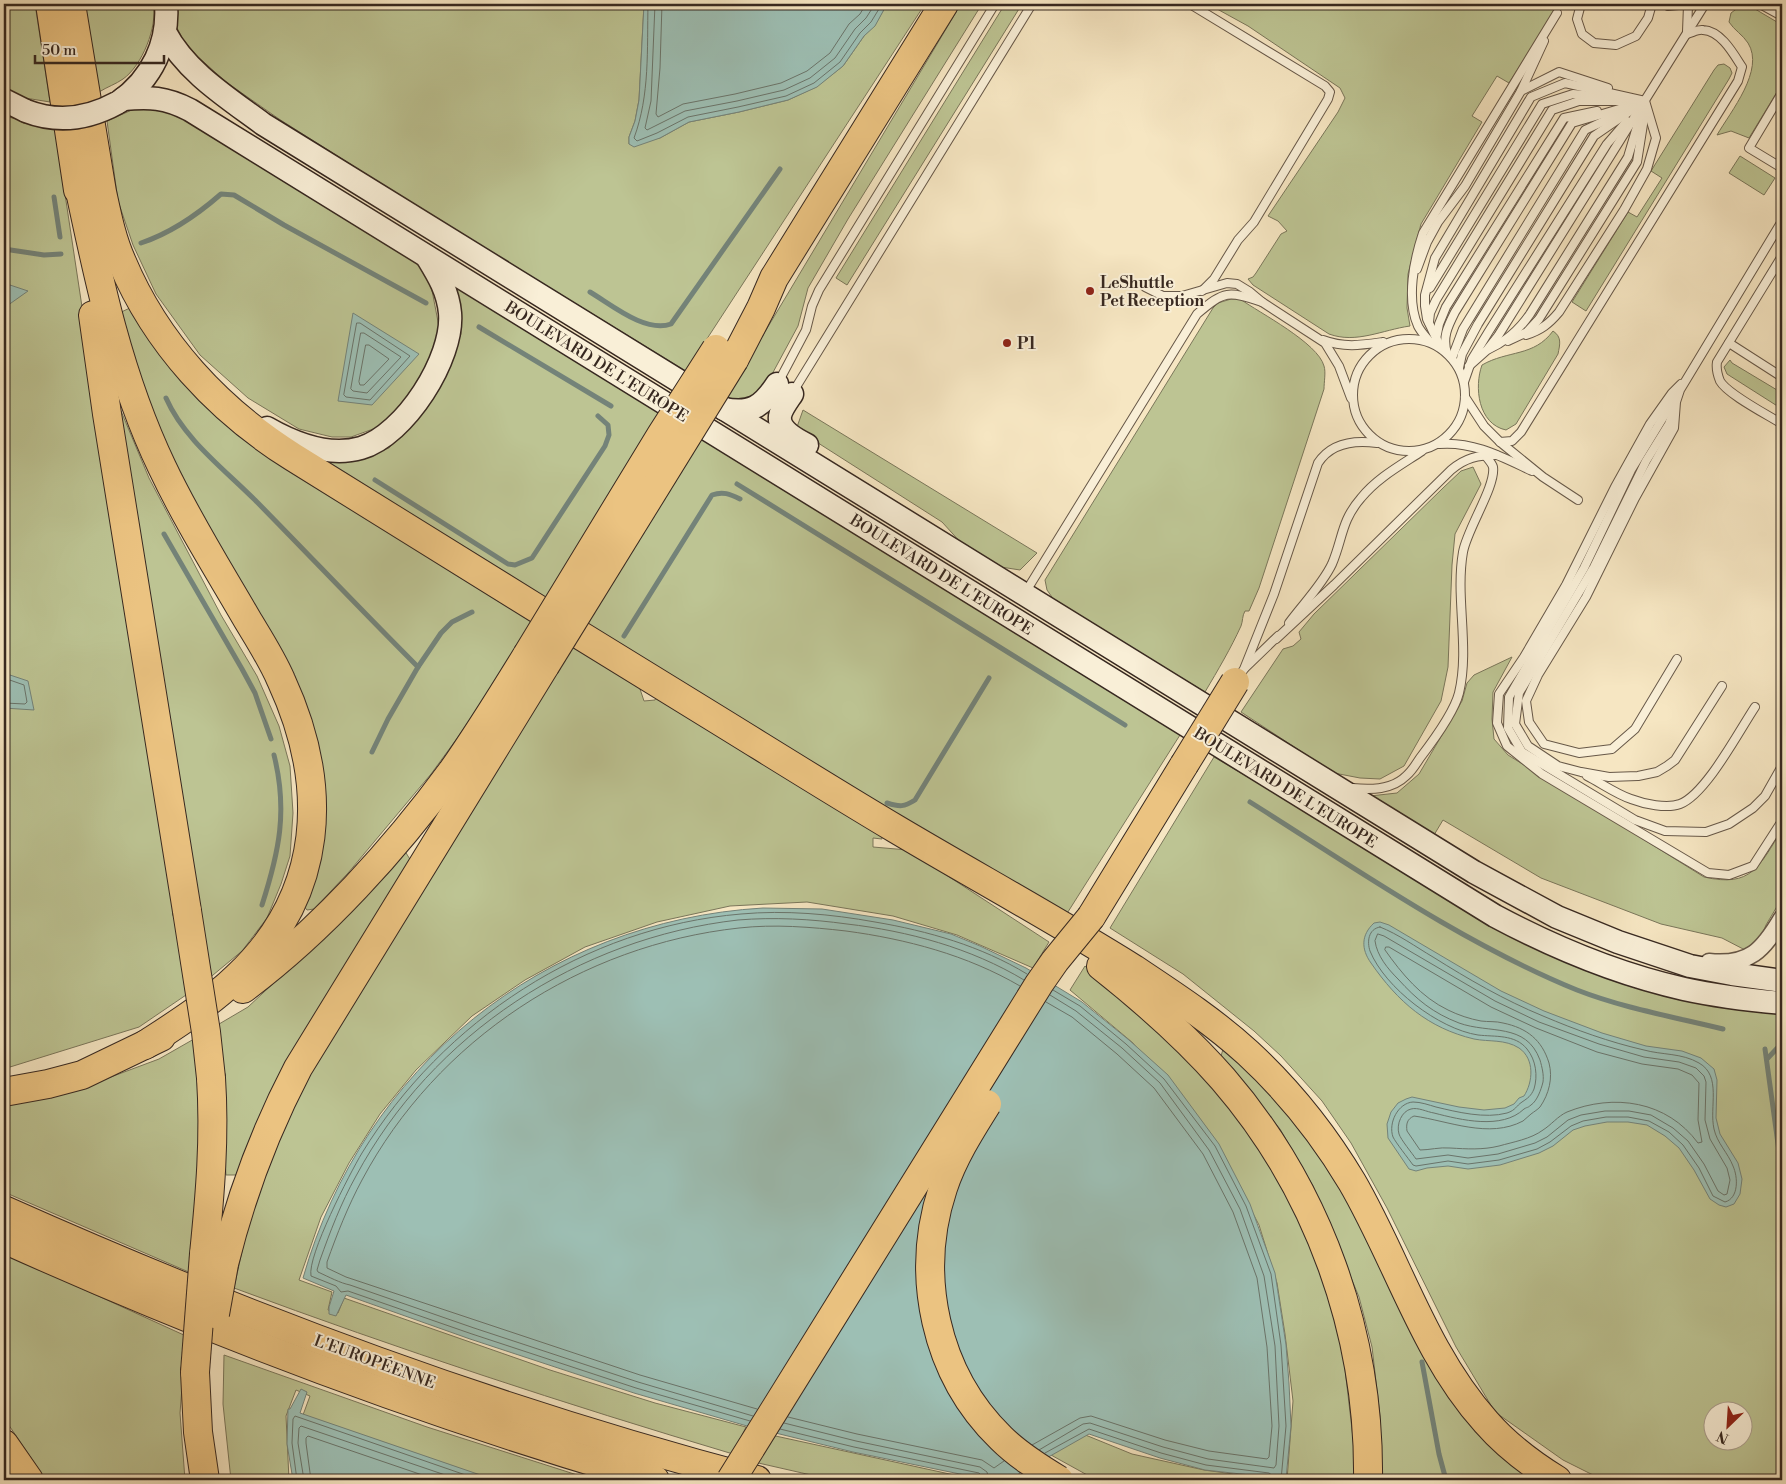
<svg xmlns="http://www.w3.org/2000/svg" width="1786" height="1484" font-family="'Libre Bodoni',serif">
<rect width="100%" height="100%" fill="#f6e6c2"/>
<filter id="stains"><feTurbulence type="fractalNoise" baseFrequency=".004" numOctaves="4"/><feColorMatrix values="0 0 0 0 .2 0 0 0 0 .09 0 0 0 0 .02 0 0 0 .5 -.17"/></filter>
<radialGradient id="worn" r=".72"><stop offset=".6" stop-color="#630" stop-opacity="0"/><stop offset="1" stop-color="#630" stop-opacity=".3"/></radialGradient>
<g fill="#bdc493" stroke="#7a765a" fill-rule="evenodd">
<path d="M4 4H35L50 102 19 97 4 86Z"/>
<path d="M84 4H153C158 26 142 66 123 79 116 84 107 87 99 92Z"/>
<path d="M174 4H644L639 100 635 121 629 137V144L660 138 689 122 739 112 788 100 816 87 843 66 864 36 875 25 887 4H925L686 371 429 214 279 119 226 82 196 55 182 38 174 22Z"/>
<path d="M961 4H982L848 219 808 288 798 326 764 389C754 400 739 403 726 397Z"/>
<path d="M1005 4H1022L847 285 836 278Z"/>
<path d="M1208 4H1559L1509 83 1497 76 1472 116 1482 122 1421 224 1408 274 1407 308 1410 326C1382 330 1356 344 1329 334L1253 285 1248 279 1253 277 1256 273 1281 234 1287 231 1278 221 1268 216 1338 112 1345 98 1340 88 1248 26Z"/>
<path d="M1750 6 1782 25V89L1780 87 1749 138 1731 131 1717 135C1731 111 1765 70 1748 43 1743 35 1734 30 1729 22L1731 13 1739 7Z"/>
<path d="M1724 64 1730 68 1732 73 1729 79 1586 311 1572 302 1628 212 1637 217 1662 178 1651 171 1714 70 1718 65Z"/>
<path d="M143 105 173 113 399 247 425 267 431 285 439 327 433 363 387 424 351 437H332L299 429 248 398 200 355 156 294 133 245 118 201 107 121Z"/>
<path d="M4 116 55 128 186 995 139 1027 10 1067 4 1068Z"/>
<path d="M1740 156 1775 178 1764 195 1729 173Z"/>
<path d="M452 285 664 414 548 601 317 459 362 458 389 448 417 418 444 372 461 334 460 312Z"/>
<path d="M1231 299H1240C1260 313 1318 343 1324 366 1326 372 1324 382 1324 389L1259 588 1249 611H1245C1242 616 1243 621 1241 626 1231 648 1218 670 1205 692L1054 600 1047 590 1045 580 1213 308 1218 303Z"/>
<path d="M132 307 154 343 535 622 458 737 431 774 348 873 314 909 307 910 303 905 323 803 179 481 115 315Z"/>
<path d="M1553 331C1562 337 1560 344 1558 354L1516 424 1506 430C1478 424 1474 387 1482 365 1508 350 1534 357 1553 331Z"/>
<path d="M1730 360 1732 363 1782 393V409L1727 374 1724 367Z"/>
<path d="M803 410 1037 553 1020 570 1001 567 963 545 942 522 804 434 797 427Z"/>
<path d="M121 411 149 478 221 615 257 676 279 726 290 766 293 813 290 856 281 884 267 918 242 951 207 980 117 415Z"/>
<path d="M700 435 1180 735 1066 915 583 625Z"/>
<path d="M1473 467 1481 484 1455 534 1452 565 1448 667 1441 701 1404 766 1380 779 1360 778 1334 773 1241 712 1283 649 1293 646 1301 639 1299 632 1314 614 1443 488 1461 471Z"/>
<path d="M571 644 639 686 644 701 655 700 657 696 882 832V839L873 838V847L908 850 1049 942 1033 968 957 935 893 916 807 902 730 906 657 922 585 947 525 980 472 1016 416 1070 380 1114 349 1163 321 1217 299 1280 332 1292 328 1310 338 1313 344 1298 550 1370 655 1403 746 1427 733 1454C565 1404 398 1349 234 1288L253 1201 277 1144 306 1081Z"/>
<path d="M1512 657 1493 692 1492 719 1494 739 1508 755 1704 877C1752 888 1759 866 1782 830V898L1766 925 1762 935 1747 951 1722 938 1661 924 1541 878 1443 820 1434 835 1370 796 1397 793 1419 774 1462 701 1467 683 1474 675Z"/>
<path d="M1214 757 1502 928 1572 964 1664 996 1724 1007 1782 1008V1480H1603L1563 1460 1495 1412 1456 1347 1387 1208 1351 1143 1322 1101 1281 1056 1254 1031 1183 974 1110 928ZM1714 1412H1744V1442H1714Z"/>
<path d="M403 848 411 861 296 1045 236 1175H226L217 1057 214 1027 248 1007 293 965Z"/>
<path d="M1085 966 1190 1059 1242 1121 1280 1175 1316 1250 1340 1326 1356 1464 1355 1480H1287L1293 1401 1285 1334 1277 1283 1259 1225 1228 1165 1133 1043 1070 990Z"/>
<path d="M194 1039 198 1079 201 1137 191 1273 4 1192V1105L76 1090 159 1059Z"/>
<path d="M1224 1046 1243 1063 1332 1167 1392 1279 1542 1480H1380L1381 1454 1380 1416 1372 1347 1359 1297 1313 1186 1280 1129 1221 1056Z"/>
<path d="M4 1253 186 1336 180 1413 185 1480H46L4 1418Z"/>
<path d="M224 1355 427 1427 593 1480H492L303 1415 310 1396 296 1390 286 1416 289 1480H231L223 1404Z"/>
<path d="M1083 1434 1132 1454 1204 1470 1277 1480H1102L1089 1476 1051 1455Z"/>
<path d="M771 1435 977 1480H833L754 1462Z"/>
</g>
<g fill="#9dbfb4" stroke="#748379">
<path d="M644 4H887L875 26 864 36 843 66 817 87 788 100 739 112 689 122 660 138 634 147 629 144V137L635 121 639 100Z"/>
<path d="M4 283 28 291 4 308Z"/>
<path d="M353 313 419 354 372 405 338 401Z"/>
<path d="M4 673 28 681 34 710 4 708Z"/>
<path d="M763 908 822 909 893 920 951 934 980 946 1026 968 1082 1002 1129 1040 1168 1075 1219 1144 1250 1204 1275 1273 1286 1345 1289 1383 1291 1426 1286 1479 1205 1470 1160 1458 1089 1434 1008 1480H989L853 1452 747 1426 634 1393 470 1339 346 1295 336 1316 329 1314V1307L334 1291 303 1278C363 1067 544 921 763 908Z"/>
<path d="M1380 922 1389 925 1501 991 1544 1011 1602 1033 1646 1046 1682 1051 1701 1058 1714 1069 1717 1080 1716 1118 1720 1134 1738 1163 1742 1179 1740 1194 1734 1204 1726 1207 1719 1205 1710 1199 1694 1170 1679 1148 1665 1136 1647 1125 1628 1122H1607L1585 1126 1573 1130 1553 1146 1539 1153 1500 1165 1468 1169 1448 1166 1427 1168 1416 1171 1409 1169 1388 1138 1387 1124 1391 1112 1398 1103 1406 1099 1412 1097 1459 1107 1484 1110 1505 1108 1514 1104 1519 1098 1524 1096C1533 1082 1535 1059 1519 1048 1505 1039 1489 1042 1474 1039 1428 1028 1398 1002 1371 963 1361 949 1361 935 1374 923Z"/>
<path d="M301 1389 307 1392 300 1413 495 1480H293L287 1444 288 1409H290Z"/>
</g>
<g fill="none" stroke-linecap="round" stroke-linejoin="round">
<g stroke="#6a746a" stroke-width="1">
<path d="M648 4C647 49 650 95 634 138L637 141 657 133 688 117 738 107 786 96 814 83 840 62 860 33 871 22 882 4"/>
<path d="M655 4 651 101 645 128 647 130 685 111 737 101 784 90 810 78 835 58 855 29 866 18 875 4"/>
<path d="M662 4 660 68 656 114 658 117 683 104 735 94 781 83 807 71 830 53 849 24 860 14 866 4"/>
<path d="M357 323H360L410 356 370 400 346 397 344 395Z"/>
<path d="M361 333H364L401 357 367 393 353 391 351 389Z"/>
<path d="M366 345H369L389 359 364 385H360L359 382Z"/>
<path d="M4 678 24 685 27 702 25 704 4 703"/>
<path d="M1380 927C1398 934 1416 947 1433 957 1468 979 1504 1000 1543 1016 1576 1030 1609 1042 1644 1050 1662 1055 1682 1053 1699 1063 1722 1076 1709 1107 1714 1129 1717 1143 1728 1153 1733 1166 1738 1177 1739 1198 1725 1202L1713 1196 1699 1168 1683 1145 1669 1132 1649 1121 1628 1117H1606L1583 1121 1571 1126 1550 1142 1537 1149 1499 1160 1468 1164 1448 1161 1416 1166 1413 1165C1408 1158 1396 1143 1393 1137 1388 1123 1398 1103 1413 1102 1421 1102 1429 1105 1436 1107 1457 1112 1485 1119 1507 1113 1516 1110 1516 1106 1522 1102 1528 1098 1531 1096 1534 1089 1538 1076 1536 1060 1527 1049 1515 1034 1495 1037 1478 1035 1439 1029 1385 988 1370 951 1367 942 1368 929 1380 927Z"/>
<path d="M1378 934 1384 936 1495 1001 1539 1022 1599 1044 1644 1057 1679 1062 1696 1068 1704 1076 1706 1082 1705 1120 1710 1139 1727 1168 1730 1180 1727 1194 1724 1195 1718 1191 1704 1164 1688 1141 1673 1128 1651 1115 1629 1111H1605L1581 1115 1568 1120 1547 1137 1535 1143 1498 1154 1468 1158 1448 1155 1416 1159C1412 1153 1401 1140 1399 1134 1396 1124 1402 1111 1411 1109 1418 1107 1427 1112 1434 1113 1461 1120 1502 1130 1524 1109 1529 1106 1526 1109 1531 1105 1537 1101 1541 1090 1543 1082 1544 1075 1542 1067 1540 1060 1526 1022 1489 1034 1459 1023 1433 1013 1417 1000 1398 979 1388 969 1377 956 1375 941Z"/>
<path d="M1386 947H1389L1491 1007 1536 1028 1597 1052 1642 1064 1678 1069 1692 1075 1699 1083 1698 1120 1702 1142 1698 1143C1667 1101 1614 1093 1567 1112 1558 1116 1551 1125 1543 1130 1531 1139 1513 1142 1499 1146 1483 1150 1467 1149 1450 1148 1440 1147 1429 1150 1420 1150L1407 1131C1406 1124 1407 1119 1414 1116 1449 1121 1489 1139 1523 1121 1526 1119 1528 1116 1531 1114 1535 1111 1537 1110 1540 1107 1549 1094 1553 1078 1549 1063 1542 1040 1527 1028 1503 1023 1496 1021 1488 1022 1481 1021 1470 1019 1458 1015 1448 1010 1421 997 1402 974 1385 950Z"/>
<path d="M1053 990 1080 1006 1126 1044 1164 1079 1215 1146 1246 1206 1271 1274 1281 1345 1286 1426 1281 1480"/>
<path d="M757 1409 640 1375 346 1277 327 1268V1262C337 1234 348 1206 362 1180 437 1039 582 945 739 928 774 924 811 927 846 931 906 939 967 955 1020 986"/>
<path d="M753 1416 638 1382 474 1328 350 1285C340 1283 329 1277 318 1272L317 1270 320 1260C330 1232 341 1203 356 1176 432 1034 579 938 738 920 774 917 811 919 847 924 908 931 971 948 1024 980"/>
<path d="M788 1417 857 1434 982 1460 994 1468 1004 1461"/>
<path d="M750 1421 636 1388 472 1334 348 1291 341 1292 336 1286 311 1276C307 1256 350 1173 362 1153 443 1021 585 927 741 914 785 910 831 914 875 922 928 931 981 946 1027 974"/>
<path d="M784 1423 856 1441 980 1467 987 1472 989 1480"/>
<path d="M780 1429 854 1447 979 1473 982 1476 983 1480"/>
<path d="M1032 1445 1080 1418 1091 1416 1165 1440 1209 1451 1267 1459 1269 1457 1272 1426 1267 1347 1257 1278 1233 1212 1203 1154 1154 1088 1117 1054 1072 1017 1046 1002"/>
<path d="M1039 1450 1083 1424 1090 1423 1163 1447 1208 1459 1274 1468 1276 1465 1279 1426 1275 1346 1264 1276 1240 1209 1209 1150 1160 1083 1122 1048 1076 1011 1050 995"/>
<path d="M1045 1453 1089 1429 1161 1453 1206 1465 1269 1473 1273 1476V1480"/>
<path d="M297 1480 292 1443 293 1419 295 1416 480 1480"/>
<path d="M304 1480 298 1443 299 1428 301 1426 460 1480"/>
<path d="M311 1480 306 1443V1438L308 1436 437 1480"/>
</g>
<g stroke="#748379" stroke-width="5">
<path d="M54 197 60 237"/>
<path d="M141 243C171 233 197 215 221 194L234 195 284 225 426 303"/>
<path d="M4 249 44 255 61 254"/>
<path d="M590 292C612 305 645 333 671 324L780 169"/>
<path d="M479 327 611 406"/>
<path d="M166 398C184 439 223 468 255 500 310 556 363 612 418 667L388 719 372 752"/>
<path d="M375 480 508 564 515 565 532 558 605 446 609 435 608 425 598 416"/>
<path d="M737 484 1125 725"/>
<path d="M164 534 242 669 255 693 271 739"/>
<path d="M624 636 712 495C723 491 730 494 740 499"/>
<path d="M418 667 441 633 452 622 472 612"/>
<path d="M1250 802C1355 868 1462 943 1577 990 1623 1008 1674 1017 1723 1029"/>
<path d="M887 803C900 807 904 807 915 800L989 678"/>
<path d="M262 905C279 852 288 811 274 755"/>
<path d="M1765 1049 1782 1173"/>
<path d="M1767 1059 1782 1043"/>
<path d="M1422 1362 1439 1454 1446 1480"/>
</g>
<defs>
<g id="lane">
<path d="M1190 4 1325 86 1330 92 1328 99 1254 222 1238 240 1214 279 1202 291"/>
<path d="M1581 4 1577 19 1582 34 1594 43 1616 45 1636 36 1648 18 1652 4"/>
<path d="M1664 4 1668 6 1689 4"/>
<path d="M1760 4 1782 16"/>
<path d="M1687 32 1688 5"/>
<path d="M1521 91 1544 41"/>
<path d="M1782 98 1780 96 1749 148 1782 168"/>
<path d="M1782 256 1717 362C1716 368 1718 376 1720 381 1727 394 1768 415 1782 424"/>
<path d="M1417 269 1427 242 1438 222 1465 186 1521 91 1559 72 1608 88"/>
<path d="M1145 287 1163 296H1182L1227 283 1237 284 1250 292 1262 302 1325 343 1339 366 1351 398"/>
<path d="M1430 288 1542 104 1573 94 1606 97"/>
<path d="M1429 322 1430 313 1436 300 1552 110 1579 101H1631"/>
<path d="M1526 335C1541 330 1549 324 1559 312L1624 210 1647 169 1656 138 1645 101"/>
<circle cx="1409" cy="395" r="56"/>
<path d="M1436 339 1439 324 1446 307 1564 118 1597 111"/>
<path d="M1323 340C1344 348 1362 345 1383 342"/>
<path d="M1508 341 1527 332 1539 319 1637 162 1644 118"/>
<path d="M1430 342C1426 337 1421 332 1418 326 1406 299 1414 260 1423 233L1557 13"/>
<path d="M1729 343 1782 377"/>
<path d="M1441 348 1427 319 1425 306V295L1435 258 1531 97 1565 83 1645 101"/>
<path d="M1489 349C1507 341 1519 330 1530 314L1628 157 1642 110"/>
<path d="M1447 353C1442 337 1448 326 1455 312L1572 123 1636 104"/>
<path d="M1452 358 1463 329 1585 130 1623 112"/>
<path d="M1469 366 1487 350 1498 336 1705 4"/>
<path d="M1459 368 1462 354 1478 324 1594 136 1639 105"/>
<path d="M1464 382 1472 359 1489 331 1607 144 1627 121"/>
<path d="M778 383 806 330 812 306 819 290 995 4"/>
<path d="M1681 384 1672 393 1650 424 1615 487 1566 585 1524 657 1499 694 1497 723 1507 746 1542 774 1708 873 1729 875 1753 866 1782 821"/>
<path d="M793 392 1032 4"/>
<path d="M1465 397 1484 426 1500 442 1543 477 1578 500"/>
<path d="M1675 398 1631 470 1584 568 1509 697 1508 728 1522 752 1635 820 1665 831 1706 832 1729 824 1753 808 1765 796 1782 766"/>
<path d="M1673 413 1669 424 1646 461 1594 567 1519 693 1515 724 1528 746 1558 766 1581 772 1609 777 1638 776 1657 772 1667 766 1675 760 1722 686"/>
<path d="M1500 442 1512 441 1521 432 1738 81 1742 67C1733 53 1721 31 1703 30 1698 29 1692 33 1687 34"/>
<path d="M1439 444C1473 441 1502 457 1532 471"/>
<path d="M1025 593 1197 314C1225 290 1228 291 1262 302"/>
<path d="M1289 623C1303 604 1322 585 1332 564 1343 538 1341 521 1361 498 1377 478 1401 465 1422 451"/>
<path d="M1276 639 1334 585 1451 470C1465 458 1478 455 1496 455"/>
<path d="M1677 659 1635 729 1612 749 1579 753 1544 744 1529 722 1526 701 1538 675 1586 597 1635 498 1674 428 1676 402 1680 390 1782 221"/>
<path d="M1245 668 1278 636"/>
<path d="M1238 678 1244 669 1274 594 1318 463C1331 443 1355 440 1377 443"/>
<path d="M1587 776C1601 783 1616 794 1631 799 1644 804 1667 809 1680 804 1706 794 1739 731 1755 707"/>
<path d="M1353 788C1371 790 1392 790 1406 776 1412 771 1416 764 1420 758 1433 741 1454 713 1459 693 1470 647 1455 598 1463 552 1467 529 1496 486 1493 467 1492 463 1487 458 1485 455"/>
</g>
<path id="street" d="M1709 962C1750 966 1763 950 1782 918"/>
<g id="secondary">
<path d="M165 32C186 72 228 98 263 124L1474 872 1557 917 1618 942 1690 966 1732 974 1782 981"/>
<path d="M123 99C150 97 165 97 190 110L1495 916C1555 948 1617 974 1684 989 1716 996 1749 1000 1782 1003"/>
<path d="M4 100 26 111"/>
<path d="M119 102C152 79 169 43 166 4"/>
<path d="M792 394C788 400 781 409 780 416 778 430 797 440 807 445"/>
<path d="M724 409C751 414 762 407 777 384"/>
<path d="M267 428C295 444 329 457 361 448 405 435 454 358 450 313 448 291 438 275 427 257"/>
</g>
<g id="highway">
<path d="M50 4 78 190"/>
<path d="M71 4 102 192C107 215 112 240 122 262 156 343 218 410 293 457 434 545 576 633 718 720 778 757 837 794 896 829 975 876 1056 920 1134 969 1173 995 1213 1021 1248 1053 1289 1091 1324 1135 1352 1182 1398 1261 1424 1353 1486 1422 1506 1445 1531 1464 1557 1480"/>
<path d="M76 172C97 272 117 373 162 467 187 520 218 569 247 619 259 639 272 659 281 680 330 786 325 894 237 977 209 1004 177 1024 145 1045"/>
<path d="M93 315 107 414 187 911"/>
<path d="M734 360 761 308 774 278 944 4"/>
<path d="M1091 917 1184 765"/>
<path d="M1101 966C1144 1000 1187 1038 1223 1079 1319 1190 1370 1334 1368 1480"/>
<path d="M243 989C322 930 395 849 453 770 479 733 503 694 527 655"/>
<path d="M4 1092 48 1084 82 1075 161 1037"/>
<path d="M4 1210C248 1319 498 1412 757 1480"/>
<path d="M4 1239C215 1334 433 1416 655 1480"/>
<path d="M204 1254C210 1195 215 1138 211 1078"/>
<path d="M224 1264C241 1195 265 1131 298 1068L545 666"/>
<path d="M195 1372 198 1432 205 1480"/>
<path d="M4 1444 29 1480"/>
</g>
</defs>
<use href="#lane" stroke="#675848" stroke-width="10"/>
<use href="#street" stroke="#675848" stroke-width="19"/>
<use href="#secondary" stroke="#372820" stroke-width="25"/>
<use href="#highway" stroke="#372820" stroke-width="30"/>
<use href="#lane" stroke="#f9efd7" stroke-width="8"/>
<use href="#street" stroke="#f9efd7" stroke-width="16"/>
<use href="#secondary" stroke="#f9efd7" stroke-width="22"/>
<use href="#highway" stroke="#ebc381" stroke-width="28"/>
<defs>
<path id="secondary-bridge" d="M26 111C57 123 88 119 117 103"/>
<g id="highway-bridge">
<path d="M527 655 661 435 716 349"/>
<path d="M545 666 734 360"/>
<path d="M1184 765 1235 682"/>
<path d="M187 911 206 1032 211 1078"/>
<path d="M987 1104C970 1131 953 1158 943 1188 914 1275 935 1374 1001 1438 1018 1455 1039 1468 1059 1480"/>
<path d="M215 1314 224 1264"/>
<path d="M195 1372 204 1254"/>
<path d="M731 1480 1039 984 1055 961 1091 917"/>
</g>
</defs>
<use href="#secondary-bridge" stroke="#372820" stroke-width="25" stroke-linecap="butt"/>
<use href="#highway-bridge" stroke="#372820" stroke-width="30" stroke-linecap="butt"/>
<use href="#secondary-bridge" stroke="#f9efd7" stroke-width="22"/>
<use href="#highway-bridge" stroke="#ebc381" stroke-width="28"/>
</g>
<g fill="#8f2418" stroke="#f9efd7" stroke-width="2">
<circle cx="1090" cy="291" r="5"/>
<circle cx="1007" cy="343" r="5"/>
</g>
<g text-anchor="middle" stroke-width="4" stroke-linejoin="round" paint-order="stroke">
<g font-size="16" font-weight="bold" fill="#372820" stroke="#f9efd7" text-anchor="start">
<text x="1100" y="288">LeShuttle<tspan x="1100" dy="18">Pet Reception</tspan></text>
<text x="1017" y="349">P1</text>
</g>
<g font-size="16" fill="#372820" stroke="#f9efd7">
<text transform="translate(597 361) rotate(32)" y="6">BOULEVARD DE L'EUROPE</text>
<text transform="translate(942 574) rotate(32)" y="6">BOULEVARD DE L'EUROPE</text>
<text transform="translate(1286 787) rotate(32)" y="6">BOULEVARD DE L'EUROPE</text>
<text transform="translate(375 1361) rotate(20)" y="6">L'EUROPÉENNE</text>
</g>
</g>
<rect width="1786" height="1484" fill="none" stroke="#f6e6c2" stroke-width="20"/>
<rect x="5" y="5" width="1776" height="1474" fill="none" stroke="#372820" stroke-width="2.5"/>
<rect x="10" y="10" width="1766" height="1464" fill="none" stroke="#372820"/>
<g transform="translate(1728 1426) rotate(205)"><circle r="24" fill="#f9efd7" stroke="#ab9f8e"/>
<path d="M0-4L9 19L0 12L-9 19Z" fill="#8f2418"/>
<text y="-8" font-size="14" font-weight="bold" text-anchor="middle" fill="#372820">N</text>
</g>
<path d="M35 55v8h129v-8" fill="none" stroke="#372820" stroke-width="2.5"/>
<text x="42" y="55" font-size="15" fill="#372820" stroke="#f9efd7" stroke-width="4" paint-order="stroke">50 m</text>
<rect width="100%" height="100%" filter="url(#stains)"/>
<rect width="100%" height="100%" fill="url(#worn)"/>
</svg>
